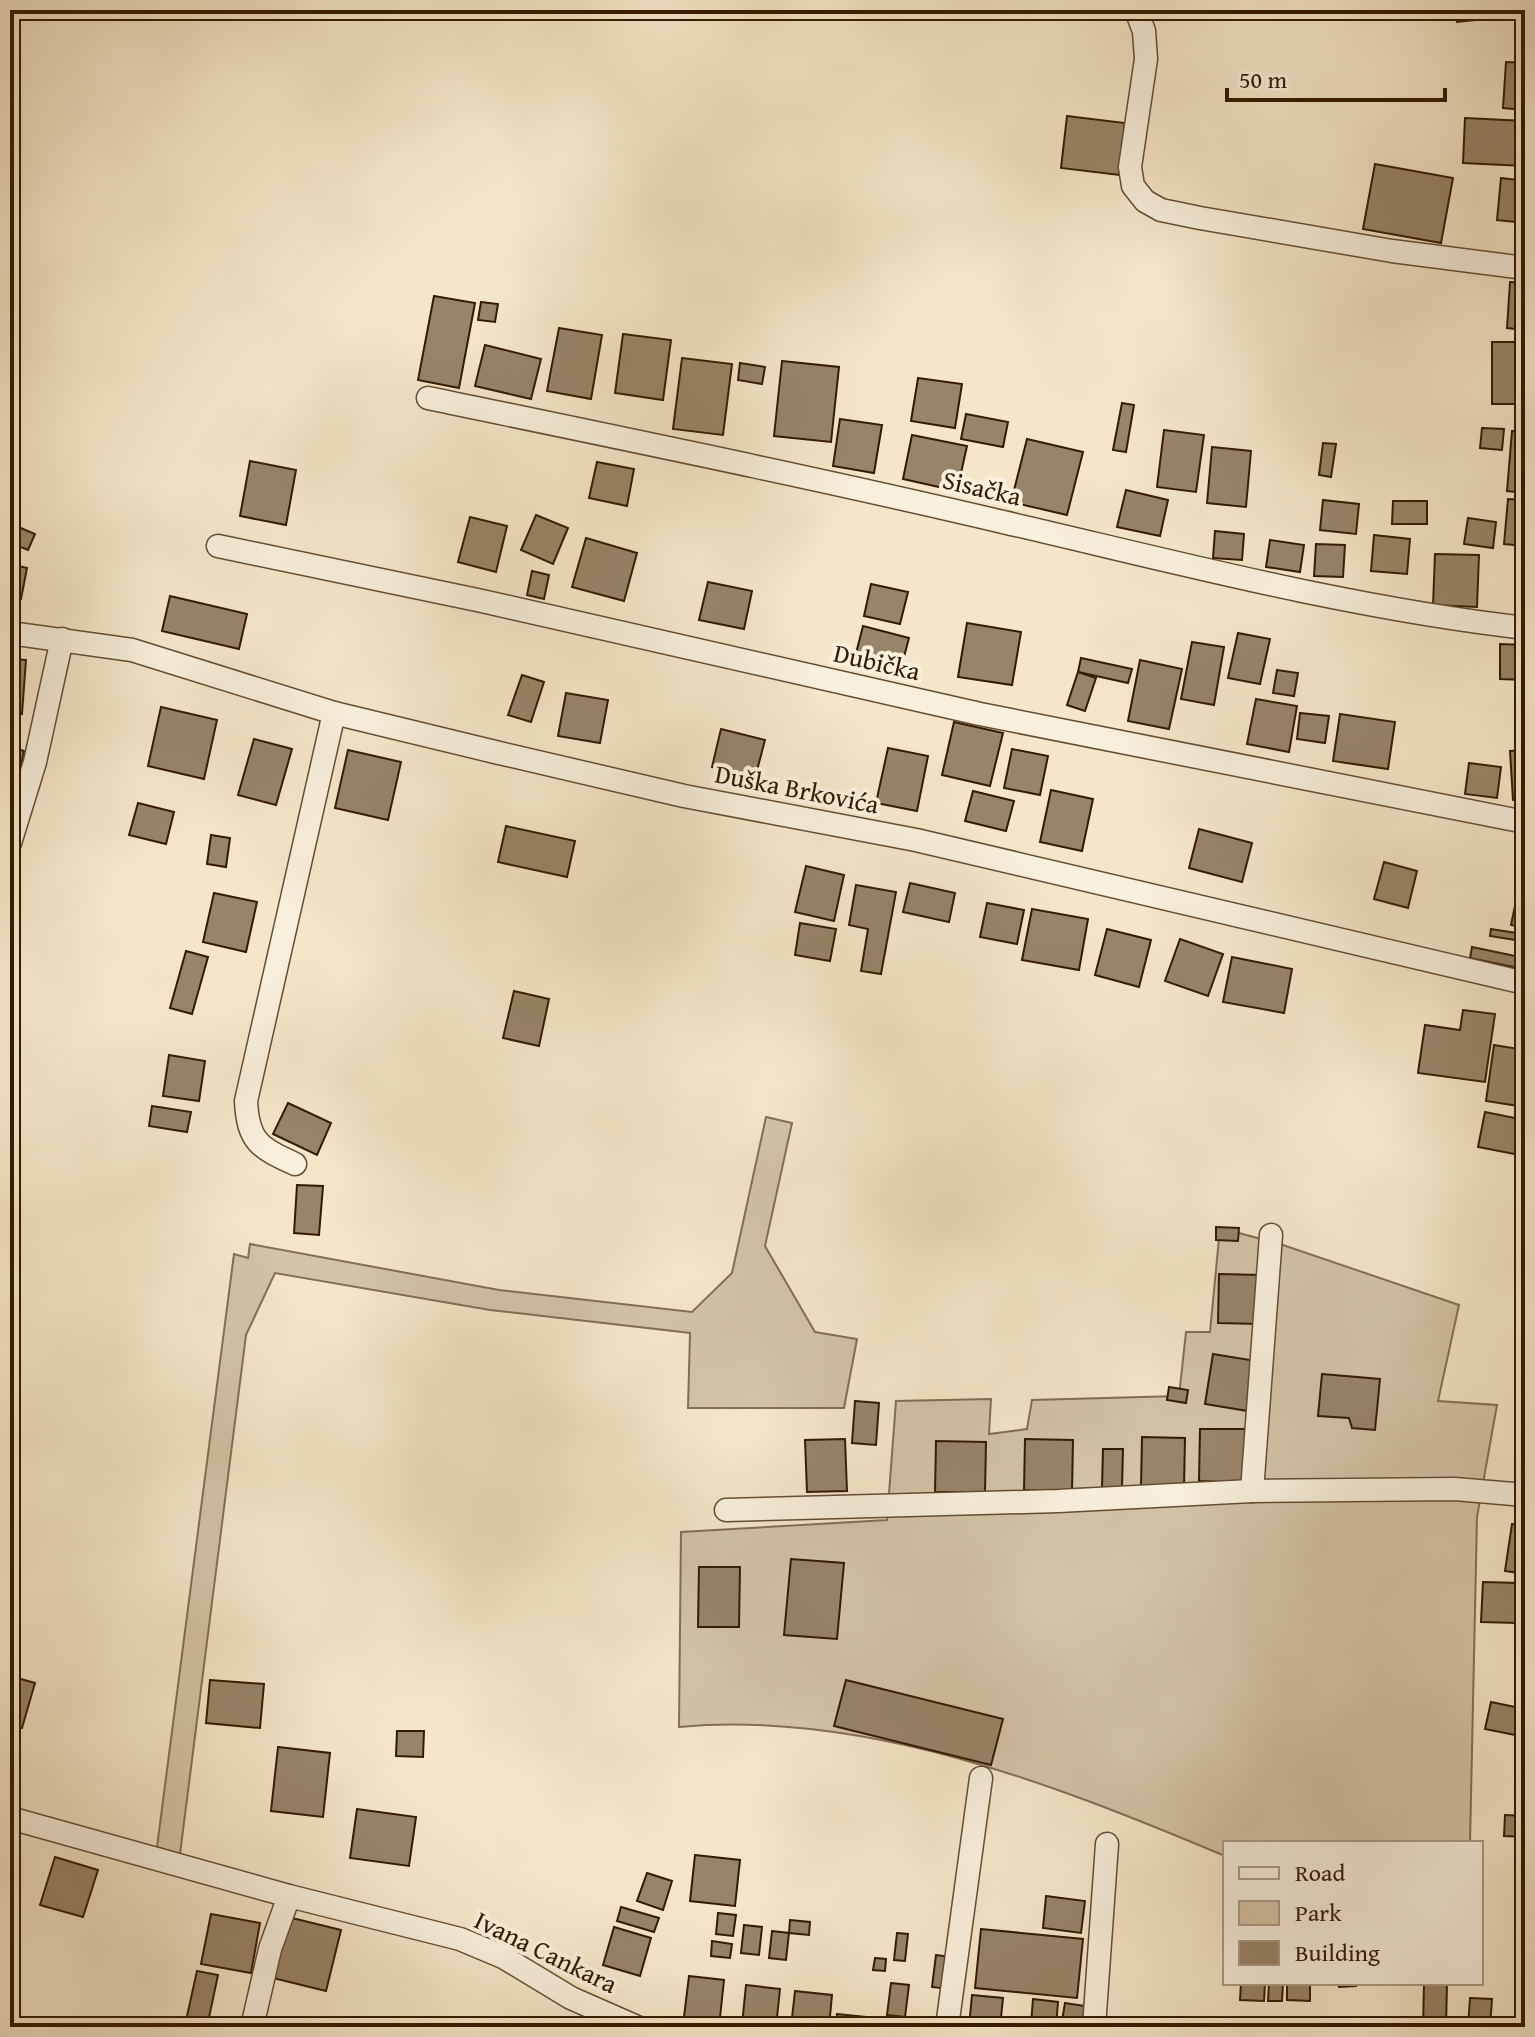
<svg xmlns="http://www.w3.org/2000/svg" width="1535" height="2037" font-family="'Gentium Book Plus',serif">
<rect width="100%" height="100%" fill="#f5e6c9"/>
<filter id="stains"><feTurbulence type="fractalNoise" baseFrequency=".0025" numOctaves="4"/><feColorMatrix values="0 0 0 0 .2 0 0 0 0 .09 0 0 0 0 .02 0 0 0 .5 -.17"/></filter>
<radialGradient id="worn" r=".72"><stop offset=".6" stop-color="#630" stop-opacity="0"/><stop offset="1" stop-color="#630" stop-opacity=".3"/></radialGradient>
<g fill="#d4c3a7" stroke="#846e54" stroke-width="2">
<path d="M766 1117 792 1123 765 1246 815 1332 857 1339 844 1408H688L690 1333 490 1310 275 1273 246 1335 180 1854 157 1847 234 1254 248 1258 250 1244 499 1290 692 1312 732 1273Z"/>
<path d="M1220 1228 1280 1244 1459 1305 1438 1401 1497 1405 1477 1517 1470 1843H1225V1856C1056 1785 866 1710 679 1727L681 1532 887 1520 896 1401 991 1399 989 1434 1027 1429 1032 1400 1179 1396 1186 1332H1210Z"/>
</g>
<g fill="#988469" stroke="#341a00" stroke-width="2">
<path d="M1455 10H1504V17L1457 22Z"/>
<path d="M1506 62 1525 63V110L1503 108Z"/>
<path d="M1067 116 1125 123 1119 175 1061 168Z"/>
<path d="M1465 118 1525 121V166L1463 163Z"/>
<path d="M1375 164 1453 178 1441 243 1363 229Z"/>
<path d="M1501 178 1525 181V223L1497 220Z"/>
<path d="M1510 282 1525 283V330L1507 328Z"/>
<path d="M434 296 475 303 459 388 418 380Z"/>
<path d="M481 302 498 304 495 322 478 320Z"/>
<path d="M559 328 602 335 591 399 547 391Z"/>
<path d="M623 334 671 340 663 400 615 393Z"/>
<rect x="1492" y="342" width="33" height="62"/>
<path d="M485 345 541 359 531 399 475 386Z"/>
<path d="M682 358 732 364 723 435 673 429Z"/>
<path d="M782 361 839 367 831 442 774 436Z"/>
<path d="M740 363 765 367 762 384 738 380Z"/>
<path d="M918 378 962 384 955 428 911 421Z"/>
<path d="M1122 403 1134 405 1126 452 1113 450Z"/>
<path d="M966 414 1008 422 1003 447 961 439Z"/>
<path d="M840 419 882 425 874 473 833 466Z"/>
<path d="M1482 428 1504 429 1502 450 1480 448Z"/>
<path d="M1164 430 1204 435 1196 492 1157 487Z"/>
<path d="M1512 431 1525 432V493L1507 491Z"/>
<path d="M912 435 967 446 957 491 903 479Z"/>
<path d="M1027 439 1083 452 1067 515 1011 502Z"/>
<path d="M1323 443 1336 444 1331 477 1319 475Z"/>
<path d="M1212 447 1251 451 1246 507 1207 503Z"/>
<path d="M250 461 296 470 286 525 240 516Z"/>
<path d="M597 462 634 469 627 506 589 498Z"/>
<path d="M1126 490 1168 500 1160 536 1117 527Z"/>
<path d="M1508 499 1525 500V546L1504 544Z"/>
<path d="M1323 500 1359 504 1356 534 1320 530Z"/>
<path d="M1393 501H1427V524H1392Z"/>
<path d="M536 515 568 528 553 564 521 550Z"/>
<path d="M470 517 507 526 496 572 458 562Z"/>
<path d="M1468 518 1496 522 1493 548 1464 544Z"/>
<path d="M16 526 35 534 28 550 10 543Z"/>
<path d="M1215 531 1244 534 1242 560 1213 558Z"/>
<path d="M1374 535 1410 539 1407 574 1371 571Z"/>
<path d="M586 538 637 553 624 601 572 587Z"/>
<path d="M1270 540 1304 545 1300 572 1266 567Z"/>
<path d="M1316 544 1345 545 1343 577 1314 576Z"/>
<path d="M1435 554 1479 555 1477 607 1433 605Z"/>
<path d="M10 564 27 568 21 599 10 597Z"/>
<path d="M532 571 549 575 544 599 527 595Z"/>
<path d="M708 582 752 591 744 629 699 620Z"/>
<path d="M871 584 908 592 900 624 864 616Z"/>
<path d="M170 596 247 614 239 649 162 631Z"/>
<path d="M967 623 1021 632 1012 685 958 677Z"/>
<path d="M863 626 909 638 900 672 854 661Z"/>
<path d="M1238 633 1270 639 1260 684 1228 678Z"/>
<path d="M1192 642 1224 647 1214 705 1181 699Z"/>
<path d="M1500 644 1525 645V680L1500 679Z"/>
<path d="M1081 658 1132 669 1128 683 1078 672Z"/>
<path d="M10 659 26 660 22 714 10 712Z"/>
<path d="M1140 660 1182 669 1169 729 1128 721Z"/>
<path d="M1277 670 1298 673 1294 696 1273 693Z"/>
<path d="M1078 672 1096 678 1085 711 1067 705Z"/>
<path d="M522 675 544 682 531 722 508 715Z"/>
<path d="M566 693 608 700 600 743 558 736Z"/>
<path d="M1256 699 1297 706 1289 752 1247 744Z"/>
<path d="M161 707 217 720 204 779 148 766Z"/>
<path d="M1300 713 1329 716 1325 743 1297 739Z"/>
<path d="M1340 714 1395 722 1388 769 1333 761Z"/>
<path d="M954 722 1003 733 990 786 942 775Z"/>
<path d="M721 729 765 740 755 778 712 767Z"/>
<path d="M254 739 292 749 276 805 238 795Z"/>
<path d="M10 747 24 751 19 775 10 773Z"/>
<path d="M888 748 928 756 917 811 876 803Z"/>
<path d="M1012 749 1048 756 1040 795 1004 788Z"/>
<path d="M348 750 401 762 388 820 335 808Z"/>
<path d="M1525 750V799L1513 800 1510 751Z"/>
<path d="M1469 763 1501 767 1497 798 1465 794Z"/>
<path d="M1051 790 1093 799 1082 851 1040 842Z"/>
<path d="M973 791 1014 801 1006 831 965 821Z"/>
<path d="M138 803 174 812 166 844 129 835Z"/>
<path d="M506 826 575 841 567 877 498 862Z"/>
<path d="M1199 829 1252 843 1242 882 1189 868Z"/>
<path d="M211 835 230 838 226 867 207 864Z"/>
<path d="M1518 840H1525V896L1516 895Z"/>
<path d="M1384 862 1417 871 1408 908 1374 899Z"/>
<path d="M806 866 844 875 834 921 795 912Z"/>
<path d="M910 883 955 893 949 922 903 912Z"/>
<path d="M856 885 896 892 881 974 861 971 868 929 849 925Z"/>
<path d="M214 893 257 902 246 952 203 942Z"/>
<path d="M987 903 1024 910 1017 944 980 937Z"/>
<path d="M1515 906 1525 908 1522 927 1511 925Z"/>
<path d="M1032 909 1088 919 1079 970 1022 960Z"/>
<path d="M800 923 836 929 830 961 795 955Z"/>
<path d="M1107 929 1151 940 1139 987 1095 975Z"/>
<path d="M1491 929 1523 934 1522 941 1490 936Z"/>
<path d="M1180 939 1223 954 1208 996 1165 981Z"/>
<path d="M1472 947 1525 958 1523 969 1470 958Z"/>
<path d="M186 951 208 957 192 1014 170 1008Z"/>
<path d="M1232 957 1292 969 1284 1013 1223 1002Z"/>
<path d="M514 991 549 999 539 1046 503 1038Z"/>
<path d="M1463 1010 1495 1014 1485 1082 1418 1073 1425 1025 1460 1030Z"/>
<path d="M1494 1045 1525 1050V1107L1486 1101Z"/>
<path d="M169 1055 205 1061 199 1101 163 1096Z"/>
<path d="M288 1103 331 1123 317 1155 273 1134Z"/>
<path d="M152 1106 191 1112 187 1132 149 1126Z"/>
<path d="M1485 1112 1525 1120V1156L1478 1147Z"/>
<path d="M297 1185 323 1186 319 1235 294 1233Z"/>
<path d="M1216 1227 1239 1228 1238 1241 1216 1240Z"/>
<path d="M1219 1274 1261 1275 1260 1324 1218 1323Z"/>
<path d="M1213 1354 1256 1361 1248 1411 1205 1404Z"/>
<path d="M1322 1374 1380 1379 1375 1430 1352 1428 1349 1418 1318 1416Z"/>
<path d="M1169 1387 1188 1390 1186 1403 1167 1400Z"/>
<path d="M1517 1397 1525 1398V1426L1515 1425Z"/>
<path d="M855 1401 879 1403 876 1445 852 1443Z"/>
<path d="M1200 1429H1249L1247 1483 1199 1481Z"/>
<path d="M1142 1437 1185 1438 1184 1487 1141 1486Z"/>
<path d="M845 1439 847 1491 807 1492 805 1440Z"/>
<path d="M1025 1439 1073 1440 1072 1491 1024 1490Z"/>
<path d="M936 1441 986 1442 985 1492H935Z"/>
<path d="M1524 1442H1525V1486H1521Z"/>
<path d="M1103 1449H1123L1122 1488H1102Z"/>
<path d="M1512 1524 1525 1525V1574L1505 1571Z"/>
<path d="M791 1559 844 1563 837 1639 784 1635Z"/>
<path d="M699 1567H740L739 1627H698Z"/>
<path d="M1483 1582 1519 1583 1517 1623 1481 1622Z"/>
<path d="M10 1676 35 1683 22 1728 10 1724Z"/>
<path d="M210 1680 264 1684 260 1728 206 1723Z"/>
<path d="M846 1680 1003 1719 991 1765 834 1726Z"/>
<path d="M1491 1702 1525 1709V1737L1485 1729Z"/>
<path d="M397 1731H424L423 1757 396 1756Z"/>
<path d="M278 1747 330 1753 323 1817 271 1811Z"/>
<path d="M357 1809 416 1817 409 1866 350 1858Z"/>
<path d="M1505 1815 1525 1816V1837L1504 1836Z"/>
<path d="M695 1855 740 1860 735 1906 690 1901Z"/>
<path d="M55 1857 98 1870 83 1917 40 1905Z"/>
<path d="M647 1873 672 1881 663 1910 637 1901Z"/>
<path d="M1046 1896 1085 1901 1081 1933 1043 1928Z"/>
<path d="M621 1907 659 1918 654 1932 617 1921Z"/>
<path d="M718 1913 736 1915 733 1936 716 1934Z"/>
<path d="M211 1914 260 1923 251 1973 201 1964Z"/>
<path d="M288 1917 341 1930 326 1991 273 1978Z"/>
<path d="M790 1920 810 1922 809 1935 789 1933Z"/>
<path d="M744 1925 762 1927 759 1955 741 1953Z"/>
<path d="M614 1927 651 1938 640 1976 603 1965Z"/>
<path d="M981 1929 1083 1939 1077 1998 975 1988Z"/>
<path d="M772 1931 789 1933 786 1960 769 1958Z"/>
<path d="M897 1933 908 1934 905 1961 894 1960Z"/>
<path d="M712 1941 732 1944 730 1958 711 1956Z"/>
<path d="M936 1955 951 1957 948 1989 932 1987Z"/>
<path d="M875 1958 886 1959 885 1971 873 1970Z"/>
<path d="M197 1971 218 1975 207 2027 185 2025Z"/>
<path d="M689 1976 724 1980 719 2027 683 2025Z"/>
<path d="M891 1983 909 1985 905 2017 887 2015Z"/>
<path d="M1241 1983H1265L1264 2001 1240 2000Z"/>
<path d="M1269 1983H1283L1282 2001H1268Z"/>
<path d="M1287 1983H1310V2001L1287 2000Z"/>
<path d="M1338 1983H1356V1986L1339 1987Z"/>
<path d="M1424 1983H1447L1446 2027H1423Z"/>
<path d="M746 1985 780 1989 776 2027 742 2025Z"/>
<path d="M795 1991 832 1995 829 2027H791Z"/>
<path d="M972 1995 1003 1998 1000 2027H969Z"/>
<path d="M1470 1998 1492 1999 1490 2027H1468Z"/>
<path d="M1033 1999 1058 2002 1056 2027 1031 2024Z"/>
<path d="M1065 2003 1085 2006 1082 2027H1061Z"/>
<path d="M837 2014 885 2019 884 2027H836Z"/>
<path d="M1169 2018 1209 2021 1208 2027H1169Z"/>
<path d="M1416 2019V2027H1398V2020Z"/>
</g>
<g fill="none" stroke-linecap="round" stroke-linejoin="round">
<defs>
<g id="street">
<path d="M1136 10 1144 31 1146 59 1130 167 1133 186 1145 201 1161 210 1200 218 1392 251 1525 268"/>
<path d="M428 398C620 438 812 477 1003 522 1176 562 1348 608 1525 628"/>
<path d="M218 546 482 601 980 714 1525 822"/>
<path d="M10 633 132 650 334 713 495 752 684 796 916 840 1525 983"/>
<path d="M10 843 35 762 62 639"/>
<path d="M295 1164C260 1148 248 1142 246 1101L334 713"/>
<path d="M1252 1491 1271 1235"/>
<path d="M726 1510 1058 1501 1252 1491 1455 1489 1525 1495"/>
<path d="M10 1818 289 1896 460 1939 503 1957 571 1998 637 2027"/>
<path d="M252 2027 270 1949 289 1896"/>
<path d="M947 2027 981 1778"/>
<path d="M1094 2027 1107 1844"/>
</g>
</defs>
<use href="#street" stroke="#644d32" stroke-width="25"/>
<use href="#street" stroke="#f8efdc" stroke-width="22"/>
</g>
<g text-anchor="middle" stroke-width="8" stroke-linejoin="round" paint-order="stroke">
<g font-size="26" fill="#341a00" stroke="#f8efdc">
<text transform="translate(982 488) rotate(13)" y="9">Sisačka</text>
<text transform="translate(877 662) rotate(13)" y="9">Dubička</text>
<text transform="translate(797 789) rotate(11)" y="9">Duška Brkovića</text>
<text transform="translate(546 1952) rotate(26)" y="9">Ivana Cankara</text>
</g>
</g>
<rect width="1535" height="2037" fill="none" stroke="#f5e6c9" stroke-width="40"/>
<rect x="12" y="12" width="1511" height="2013" fill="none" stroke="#341a00" stroke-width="4"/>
<rect x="20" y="20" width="1495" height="1997" fill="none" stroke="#341a00" stroke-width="2"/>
<rect x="1223" y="1841" width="260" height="144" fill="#f8efdc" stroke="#aa9a84" stroke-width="2"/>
<rect x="1239" y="1867" width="40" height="12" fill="#f8efdc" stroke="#aa9a84" stroke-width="2"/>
<text x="1295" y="1881" font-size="24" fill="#341a00">Road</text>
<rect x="1239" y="1901" width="40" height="24" fill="#d4c3a7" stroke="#aa9a84" stroke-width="2"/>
<text x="1295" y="1921" font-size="24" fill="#341a00">Park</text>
<rect x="1239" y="1941" width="40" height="24" fill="#988469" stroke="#aa9a84" stroke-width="2"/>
<text x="1295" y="1961" font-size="24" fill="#341a00">Building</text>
<path d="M1227 88v12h218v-12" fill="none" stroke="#341a00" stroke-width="4"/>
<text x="1239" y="88" font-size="24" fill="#341a00" stroke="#f8efdc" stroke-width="6" paint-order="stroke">50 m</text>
<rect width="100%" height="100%" filter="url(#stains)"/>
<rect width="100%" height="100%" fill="url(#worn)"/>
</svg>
